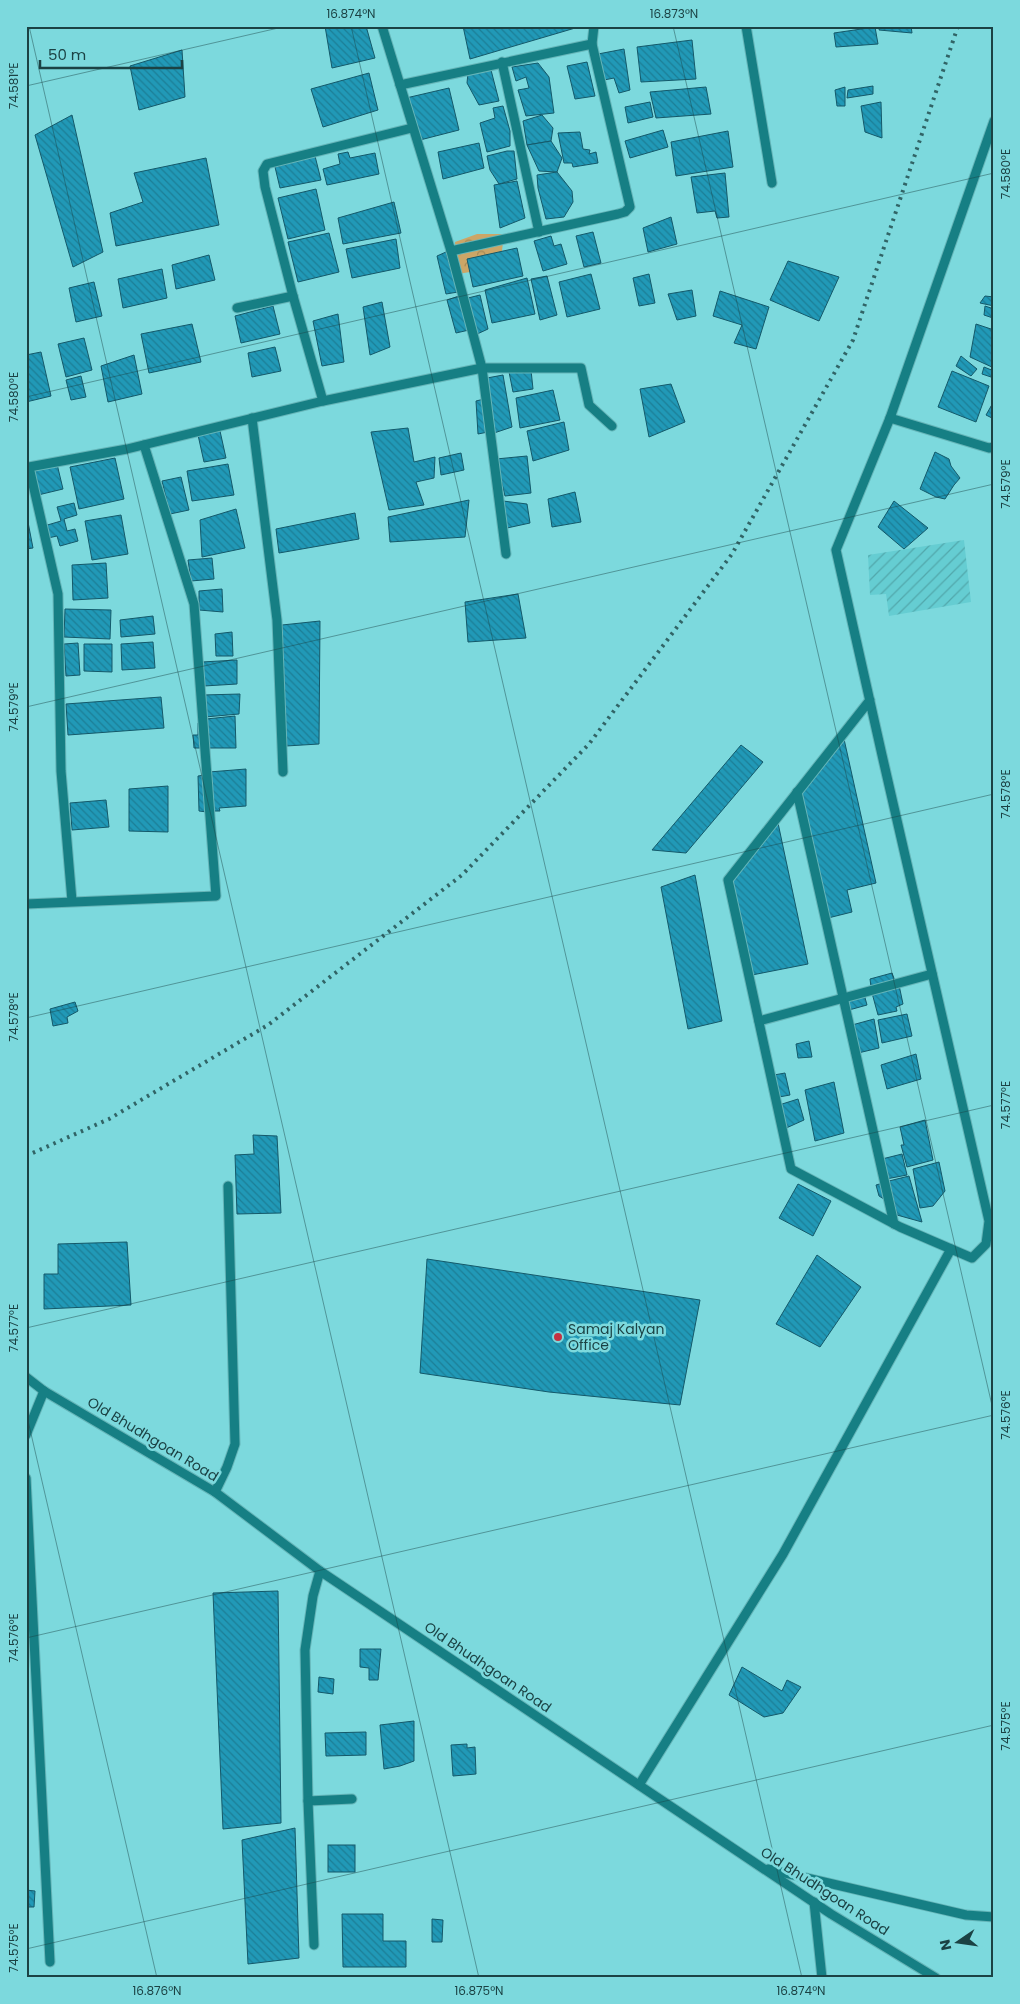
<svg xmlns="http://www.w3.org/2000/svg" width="1020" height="2004" font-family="Poppins,sans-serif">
<defs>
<pattern id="industrial-furrows" width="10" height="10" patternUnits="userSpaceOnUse" patternTransform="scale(1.25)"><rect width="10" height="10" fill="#65cdd2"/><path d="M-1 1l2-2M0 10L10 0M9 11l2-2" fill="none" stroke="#52a8ac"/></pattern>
<pattern id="forest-crowns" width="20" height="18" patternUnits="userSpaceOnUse" patternTransform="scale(1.25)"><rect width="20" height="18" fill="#cca667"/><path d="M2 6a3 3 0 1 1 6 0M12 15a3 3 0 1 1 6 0" fill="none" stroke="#a58956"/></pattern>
<pattern id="building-back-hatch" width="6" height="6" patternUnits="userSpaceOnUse" patternTransform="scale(1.25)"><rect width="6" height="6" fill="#2199b7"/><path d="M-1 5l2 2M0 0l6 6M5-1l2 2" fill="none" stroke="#1c7e96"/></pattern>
</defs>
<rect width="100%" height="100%" fill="#7cd9dd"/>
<path fill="url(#industrial-furrows)" d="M964 540 971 602 889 616 886 594 870 595 868 555Z"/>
<path fill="url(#forest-crowns)" d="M477 234H504L500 267 458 274 455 242Z"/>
<g fill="url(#building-back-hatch)" stroke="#14596a">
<path d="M325 26H366L375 58 332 68Z"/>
<path d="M463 26H582L470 59Z"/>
<path d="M880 26H911L912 33 879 30Z"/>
<path d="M875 27 878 44 836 47 834 33Z"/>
<path d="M692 40 696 79 641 82 637 47Z"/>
<path d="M624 49 630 90 619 93 614 78 604 80 598 54Z"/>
<path d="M182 50 185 97 139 110 130 66Z"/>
<path d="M587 62 595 96 575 99 567 66Z"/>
<path d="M538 63 549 77 554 113 526 116 518 90 529 88 526 77 516 81 512 67Z"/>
<path d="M491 70 499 101 479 105 467 83 468 73Z"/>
<path d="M369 73 378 110 323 127 311 89Z"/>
<path d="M873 86V94L847 98 848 90Z"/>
<path d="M706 87 711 114 656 118 650 92Z"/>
<path d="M845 87V106H837L835 90Z"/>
<path d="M449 88 459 130 420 140 406 98Z"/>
<path d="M650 102 653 117 628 123 625 107Z"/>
<path d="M881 102 882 138 865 132 861 106Z"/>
<path d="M503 106 510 131V146L487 152 480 123 495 118 493 108Z"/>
<path d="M72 115 103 252 73 267 35 135Z"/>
<path d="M542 115 553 128 551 141 527 145 523 121Z"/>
<path d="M663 130 668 147 630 158 625 141Z"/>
<path d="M728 131 733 167 676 176 671 142Z"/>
<path d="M580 132 583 149 590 150 589 154 596 152 598 163 573 167 572 163H564L558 133Z"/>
<path d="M551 141 562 158 557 172 539 171 527 145Z"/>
<path d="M479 143 484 168 443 179 438 152Z"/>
<path d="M507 151H514L517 179 499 184 490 170 487 156Z"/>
<path d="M348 152 350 158 375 153 379 174 327 185 323 169 340 164 338 154Z"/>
<path d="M315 156 321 180 280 188 275 167Z"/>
<path d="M206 158 219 225 116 246 110 213 143 202 134 173Z"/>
<path d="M557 172 572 191 573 202 564 217 546 219 538 188 537 175Z"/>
<path d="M725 173 729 217 717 218 715 211 697 213 691 177Z"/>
<path d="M517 181 525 218 500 228 494 185Z"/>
<path d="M316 189 325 230 288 239 278 198Z"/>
<path d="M394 202 401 233 343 244 338 218Z"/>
<path d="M671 217 677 244 648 252 643 228Z"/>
<path d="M593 232 601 263 584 267 576 236Z"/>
<path d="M329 233 339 272 298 282 288 242Z"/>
<path d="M551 236 554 246 561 244 567 264 543 271 534 241Z"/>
<path d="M396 239 400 268 352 278 346 249Z"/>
<path d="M517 248 523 276 473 287 467 259Z"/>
<path d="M446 252 458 292 446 294 437 256Z"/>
<path d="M209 255 215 280 176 289 172 265Z"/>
<path d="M788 261 839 277 819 321 770 300Z"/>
<path d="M162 269 167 298 123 308 118 279Z"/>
<path d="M591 274 600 309 567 317 559 282Z"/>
<path d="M649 274 655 303 639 306 633 278Z"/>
<path d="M547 276 557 315 540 320 531 279Z"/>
<path d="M527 278 535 314 492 323 485 290Z"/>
<path d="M94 282 102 316 76 322 69 288Z"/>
<path d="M692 290 696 316 677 320 668 294Z"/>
<path d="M720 291 769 307 756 349 734 343 742 325 713 316Z"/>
<path d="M480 295 488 329 475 335 464 299Z"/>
<path d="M459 296 469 330 456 333 447 300Z"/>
<path d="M985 296 994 297V306L980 303Z"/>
<path d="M382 302 390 347 370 355 363 307Z"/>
<path d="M273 306 280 334 241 343 235 316Z"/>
<path d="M985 306 994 309 993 318 984 315Z"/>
<path d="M338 314 344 362 322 366 313 321Z"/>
<path d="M192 324 201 362 149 373 141 334Z"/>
<path d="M976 324 994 330V368L970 357Z"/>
<path d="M84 338 92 370 66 377 58 344Z"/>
<path d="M275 347 281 371 252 377 248 353Z"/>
<path d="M41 352 51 396 26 402V355Z"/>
<path d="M134 355 142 394 108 402 101 366Z"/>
<path d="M961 356 977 369 971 376 956 366Z"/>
<path d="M984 367 994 371V378L982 374Z"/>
<path d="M531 370 533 389 513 392 509 372Z"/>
<path d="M952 371 989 386 976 422 938 407Z"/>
<path d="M503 375 512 427 494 433 487 378Z"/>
<path d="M81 376 86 397 71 400 66 380Z"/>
<path d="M671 384 685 422 649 437 640 389Z"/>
<path d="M553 390 560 420 520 428 516 398Z"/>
<path d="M484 399 488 432 478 434 476 401Z"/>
<path d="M994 401V419L986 415Z"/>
<path d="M564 422 569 450 533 461 527 431Z"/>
<path d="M408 428 414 462 435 457 434 478 416 482 424 505 389 510 371 432Z"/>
<path d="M220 431 226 458 204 462 198 435Z"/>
<path d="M935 452 949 459 951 466 960 478 954 485 945 499 936 497 920 489Z"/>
<path d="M461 453 464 470 441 475 439 458Z"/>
<path d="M527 456 531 493 505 496 496 459Z"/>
<path d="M115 458 124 499 79 509 70 467Z"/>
<path d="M57 464 63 489 38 495 32 470Z"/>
<path d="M228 464 234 495 192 501 187 471Z"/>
<path d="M181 477 189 510 170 514 162 481Z"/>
<path d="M575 492 581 522 552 527 548 499Z"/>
<path d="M469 500 465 537 390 542 388 517Z"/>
<path d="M503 501 527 504 530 523 507 528Z"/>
<path d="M894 501 928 528 904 549 878 527Z"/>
<path d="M74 503 77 515 64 519 67 531 75 529 78 541 60 546 57 536 48 538 44 526 61 521 57 507Z"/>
<path d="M236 509 245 548 202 557 200 520Z"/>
<path d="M355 513 359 539 279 553 276 529Z"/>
<path d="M121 515 128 554 92 560 85 521Z"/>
<path d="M27 517 33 548 26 549V518Z"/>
<path d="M212 558 214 579 191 581 188 560Z"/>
<path d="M106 563 108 598 73 600 72 565Z"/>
<path d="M222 589 223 612 199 610V591Z"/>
<path d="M518 594 526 638 468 642 465 602Z"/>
<path d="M65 609 111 610 110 639 64 637Z"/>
<path d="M153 616 155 634 121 637 120 620Z"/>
<path d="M320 621 319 744 286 746 282 625Z"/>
<path d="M232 632 233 656H216L215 634Z"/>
<path d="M153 642 155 668 122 670 121 644Z"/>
<path d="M78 643 80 675 66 676 64 644Z"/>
<path d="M84 644H112V672L84 671Z"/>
<path d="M237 660V684L204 686 202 662Z"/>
<path d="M240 694 239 714 205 717 203 695Z"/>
<path d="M161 697 164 728 68 735 66 704Z"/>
<path d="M235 716 236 748H209L206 719Z"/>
<path d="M200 722 202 748H194L193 735H198V723Z"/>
<path d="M844 739 876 883 847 890 852 912 828 918 800 794Z"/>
<path d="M741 745 763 762 686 853 652 850Z"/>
<path d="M246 769V806L219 808 220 811H212L209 772Z"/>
<path d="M205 775 207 812 199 811 198 776Z"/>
<path d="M168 786V832L129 831V789Z"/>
<path d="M106 800 109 827 72 830 70 803Z"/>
<path d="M778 823 808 964 752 975 732 880Z"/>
<path d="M695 875 722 1021 688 1029 661 887Z"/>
<path d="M892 973 895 981 871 987 870 979Z"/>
<path d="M899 985 903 1004 896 1007 897 1011 878 1015 872 993Z"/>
<path d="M864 994 867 1005 849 1010 846 1000Z"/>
<path d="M75 1002 78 1011 67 1017 68 1023 53 1026 50 1009Z"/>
<path d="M907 1014 912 1036 882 1043 878 1020Z"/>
<path d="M874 1019 879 1048 858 1053 852 1025Z"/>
<path d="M809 1041 812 1057 798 1058 796 1044Z"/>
<path d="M916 1054 921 1079 887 1089 881 1065Z"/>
<path d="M785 1073 790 1095 779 1097 774 1075Z"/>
<path d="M834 1082 844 1133 815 1141 805 1090Z"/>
<path d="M798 1099 804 1120 784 1129 779 1105Z"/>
<path d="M925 1120 933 1160 907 1167 901 1145H904L900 1127Z"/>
<path d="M253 1135 277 1136 281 1213 237 1214 235 1155 254 1154Z"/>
<path d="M902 1154 907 1175 886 1179 882 1159Z"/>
<path d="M939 1162 945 1191 933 1206 920 1208 913 1169Z"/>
<path d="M909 1176 922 1222 897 1215 889 1181Z"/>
<path d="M883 1183 887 1201 879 1196 876 1185Z"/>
<path d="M798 1184 831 1201 813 1236 779 1218Z"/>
<path d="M127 1242 131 1305 44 1309V1274H58V1244Z"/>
<path d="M817 1255 861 1287 820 1347 776 1324Z"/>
<path d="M427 1259 700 1300 680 1405 549 1392 420 1373Z"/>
<path d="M278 1591 281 1823 223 1829 213 1593Z"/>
<path d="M360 1649H381L378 1680H369V1668L360 1667Z"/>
<path d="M742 1667 782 1691 787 1680 801 1687 783 1713 764 1717 729 1695Z"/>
<path d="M319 1677 334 1679 333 1694 318 1692Z"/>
<path d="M414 1721V1761L400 1766 384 1769 380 1725Z"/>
<path d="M26 1732 28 1777H26Z"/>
<path d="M366 1732V1755L326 1756 325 1733Z"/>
<path d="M467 1744V1748L475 1747 476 1774 453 1776 451 1745Z"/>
<path d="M295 1828 299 1958 248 1964 242 1840Z"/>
<rect x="328" y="1845" width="27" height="27"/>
<path d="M26 1890 35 1891 34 1907H26Z"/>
<path d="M342 1914H383V1941H406V1967H343Z"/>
<path d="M432 1919 443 1920 442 1942H432Z"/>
</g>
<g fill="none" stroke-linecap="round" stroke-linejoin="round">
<defs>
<g id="minor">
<path d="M382 26 451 251 482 368H581L589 405 612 426"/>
<path d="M746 26 772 183"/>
<path d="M502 62 539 232"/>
<path d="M400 85 592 44"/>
<path d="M412 128 267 164 263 171 265 187 293 296 323 401 482 368 506 554"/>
<path d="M451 251 618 214 625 212 630 207 592 44 594 26"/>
<path d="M237 308 293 296"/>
<path d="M252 418 277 620 283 772"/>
<path d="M890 418 989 448 994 447"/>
<path d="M870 700 728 880 791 1169 900 1227 972 1258 986 1244 989 1221 882 755 836 550 890 418 994 121"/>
<path d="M797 792 894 1224"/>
<path d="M72 901 61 771 58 594 29 467 127 449 323 401"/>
<path d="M26 904 216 896 194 604 144 445"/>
<path d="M759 1021 932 974"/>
<path d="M26 1377 44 1391 215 1492 320 1571 831 1914 936 1978"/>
<path d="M26 1435 44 1391"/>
<path d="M26 1478 50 1962"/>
<path d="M215 1492 227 1467 235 1444 228 1186"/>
<path d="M320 1571 313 1596 305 1650 308 1801 352 1799"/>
<path d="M639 1785 783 1554 951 1249"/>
<path d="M308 1801 314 1945"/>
<path d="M768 1869 966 1915 994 1917"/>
<path d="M814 1902 822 1978"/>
</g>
</defs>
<use href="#minor" stroke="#65b5b8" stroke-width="11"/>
<use href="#minor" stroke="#167f84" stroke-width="9"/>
<path stroke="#316466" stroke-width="4" stroke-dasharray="2.5 5" stroke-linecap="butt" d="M26 1156 109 1119 268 1025 462 875 589 744 732 554 853 340 958 26"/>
</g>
<path fill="none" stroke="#1b4244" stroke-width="1" stroke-opacity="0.45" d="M29 26 479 1978M351 26 802 1978M673 26 994 1414M26 86 287 26M26 397 994 173M26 707 994 484M26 1018 994 794M26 1328 994 1105M26 1412 157 1978M26 1638 994 1415M26 1949 994 1725"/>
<circle fill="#c33242" stroke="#7cd9dd" stroke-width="2" cx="558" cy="1337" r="5"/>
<g text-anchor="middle" stroke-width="5" stroke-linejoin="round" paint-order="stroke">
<g font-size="14" fill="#1b4244" stroke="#7cd9dd" text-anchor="start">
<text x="568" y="1334">Samaj Kalyan<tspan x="568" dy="16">Office</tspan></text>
</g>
<g font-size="14" fill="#1b4244" stroke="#7cd9dd">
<text transform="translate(153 1439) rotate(31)" y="5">Old Bhudhgoan Road</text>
<text transform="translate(488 1667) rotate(34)" y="5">Old Bhudhgoan Road</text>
<text transform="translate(825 1891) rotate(33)" y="5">Old Bhudhgoan Road</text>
</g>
</g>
<rect width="1020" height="2004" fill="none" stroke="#7cd9dd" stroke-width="55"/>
<g transform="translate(958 1942) rotate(257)" stroke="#7cd9dd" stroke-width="4" paint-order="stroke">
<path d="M0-4L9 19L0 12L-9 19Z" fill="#1b4244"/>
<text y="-8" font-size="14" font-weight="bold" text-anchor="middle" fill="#1b4244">N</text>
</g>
<path d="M40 60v8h142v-8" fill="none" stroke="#1b4244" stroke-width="2.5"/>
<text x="48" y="60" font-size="15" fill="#1b4244" stroke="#7cd9dd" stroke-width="4" paint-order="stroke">50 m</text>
<rect x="28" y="28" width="964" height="1948" fill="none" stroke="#1b4244" stroke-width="2"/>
<g font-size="12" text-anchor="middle" fill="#1b4244">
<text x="351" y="18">16.874°N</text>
<text x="674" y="18">16.873°N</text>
<text transform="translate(14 86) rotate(-90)" y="4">74.581°E</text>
<text transform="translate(1006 174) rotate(-90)" y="4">74.580°E</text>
<text transform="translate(14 397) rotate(-90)" y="4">74.580°E</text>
<text transform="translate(1006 484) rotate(-90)" y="4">74.579°E</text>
<text transform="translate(14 707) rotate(-90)" y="4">74.579°E</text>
<text transform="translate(1006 794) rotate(-90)" y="4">74.578°E</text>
<text transform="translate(14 1017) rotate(-90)" y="4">74.578°E</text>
<text transform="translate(1006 1105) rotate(-90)" y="4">74.577°E</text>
<text transform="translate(14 1328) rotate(-90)" y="4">74.577°E</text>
<text transform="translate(1006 1415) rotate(-90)" y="4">74.576°E</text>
<text transform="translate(14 1638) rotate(-90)" y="4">74.576°E</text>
<text transform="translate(1006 1726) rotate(-90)" y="4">74.575°E</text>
<text transform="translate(14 1948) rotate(-90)" y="4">74.575°E</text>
<text x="157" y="1995">16.876°N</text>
<text x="479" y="1995">16.875°N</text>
<text x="801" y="1995">16.874°N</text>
</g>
</svg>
